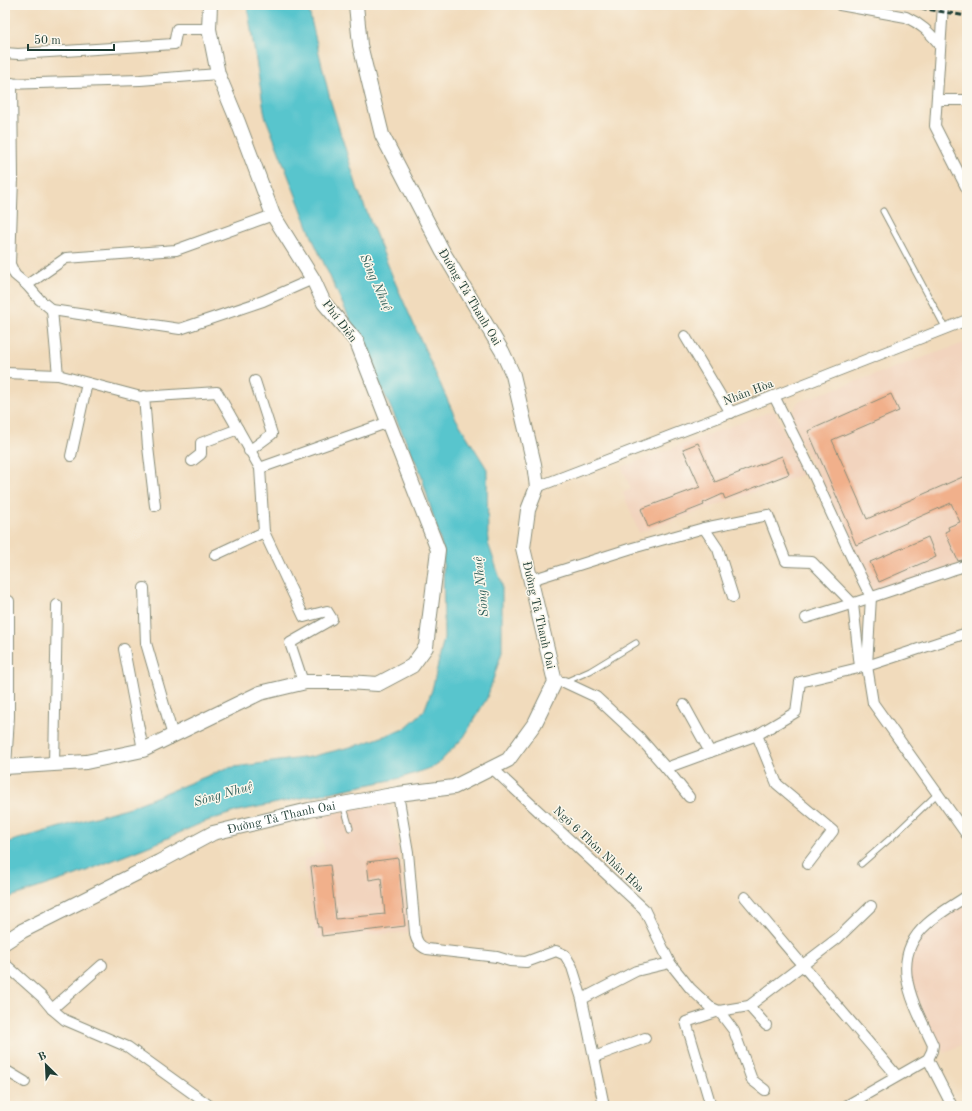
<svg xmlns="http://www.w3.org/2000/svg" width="972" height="1111" font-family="'Old Standard TT',serif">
<rect width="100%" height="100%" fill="#fbf7ec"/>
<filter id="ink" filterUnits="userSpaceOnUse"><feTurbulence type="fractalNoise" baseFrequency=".025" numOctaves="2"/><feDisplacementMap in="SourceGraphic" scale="8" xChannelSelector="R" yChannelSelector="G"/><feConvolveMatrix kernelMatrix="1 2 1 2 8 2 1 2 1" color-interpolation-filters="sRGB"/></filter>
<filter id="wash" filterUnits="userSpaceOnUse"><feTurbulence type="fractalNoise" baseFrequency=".012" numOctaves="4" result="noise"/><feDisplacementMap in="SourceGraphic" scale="16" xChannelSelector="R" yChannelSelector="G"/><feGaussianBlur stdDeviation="0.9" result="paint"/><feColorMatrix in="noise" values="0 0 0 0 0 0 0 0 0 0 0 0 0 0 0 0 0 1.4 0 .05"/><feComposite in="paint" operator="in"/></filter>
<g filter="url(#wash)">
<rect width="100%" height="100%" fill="#f1dbbc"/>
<g fill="#f2d4be">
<path d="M967 342V562L877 592 871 589 790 418 798 402Z"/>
<path d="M774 410 804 474 639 533 623 493 631 489 622 467Z"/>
<path d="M388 804 398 849 411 932 316 938 304 859 314 857V854L325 851 316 814Z"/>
<path d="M967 900V1042L944 1053 911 987 909 968 916 944 931 925Z"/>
</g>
<path fill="#58c5cd" stroke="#3c8180" d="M247 5H309V11L330 99 358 190 394 280 455 417 487 469 488 543 502 584V652L487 698 464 737 436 766 401 778 238 811 204 822 154 844 76 875 5 899V843L133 806 227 768 310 757 362 744 404 729 424 711 432 690 444 638 443 550 420 471 314 242 265 116Z"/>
<g id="blocks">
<g fill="#f1b08b">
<path d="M891 394 899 411 832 440 867 519 967 475V559L958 561 945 532 949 530 948 527 960 522 951 503 856 545 848 526 849 525 808 431Z"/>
<path d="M698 443 715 482 782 456 789 474 725 499 723 494 703 503 704 505 648 527 641 509 700 487 683 449Z"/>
<path d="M928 537 936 557 879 582 870 562Z"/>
<path d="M398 858 405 926 322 936 321 927H318L311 867 330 865 336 919 385 914 381 878 369 880 367 862Z"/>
</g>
</g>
</g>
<g filter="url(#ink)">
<use href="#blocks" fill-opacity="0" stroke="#888c78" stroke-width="1"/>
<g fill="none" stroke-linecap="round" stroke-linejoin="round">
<defs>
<g id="lane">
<path d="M883 211 946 329"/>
<path d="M565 682 590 671 636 643"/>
<path d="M343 804 350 828"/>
<path d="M861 864 893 836 937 794"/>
</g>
<g id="street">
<path d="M840 5 906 17C921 24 929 32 940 45"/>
<path d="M943 5 935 126 967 189"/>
<path d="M5 53 18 54 174 44 177 29H209"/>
<path d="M12 83 13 178 10 264 15 275 27 285"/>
<path d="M5 84 140 80 218 74"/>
<path d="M937 100H967"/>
<path d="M273 215 176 250 66 258 27 285 40 300 52 310 180 329 263 301 313 279"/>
<path d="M52 310 58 375"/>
<path d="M685 336 731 413"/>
<path d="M5 373 58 375 141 397 217 392 260 468 389 422"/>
<path d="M144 396 148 447 155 506"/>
<path d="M774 396 814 476 856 567 871 597 867 666 873 703 967 835"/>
<path d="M249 451 272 434 255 381"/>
<path d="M71 456 87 383"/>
<path d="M192 461 201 454V443L238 429"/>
<path d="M260 468 264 532 304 617 327 611 332 619 290 643 303 682"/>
<path d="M537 487 774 396 967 320"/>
<path d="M704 528 718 549 733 597"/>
<path d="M215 555 264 532"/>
<path d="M531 580 629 549 704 528 768 515 786 561 812 562 853 604 860 667"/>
<path d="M144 588 146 643 173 736"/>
<path d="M806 618C860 602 913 583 967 565"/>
<path d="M124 649 143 750"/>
<path d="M555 682H564L596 697 639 737 666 768 689 797"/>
<path d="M684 705 710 752"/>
<path d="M757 735 777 784 833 831 808 864"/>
<path d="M54 764 57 605"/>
<path d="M6 767 9 717V601"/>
<path d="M492 768 644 909 670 963 690 988 710 1007 719 1011 734 1031 752 1080 765 1090"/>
<path d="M666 768 757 735 796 712 800 682 867 666 967 633"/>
<path d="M398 794 408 852 415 933C416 941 419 946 427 949L497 957 510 961 526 962 556 951 565 955 572 967 582 999 604 1106"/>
<path d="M745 897C795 957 846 1016 897 1076"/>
<path d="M5 964 42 997 52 1009 65 1020 128 1047 210 1106"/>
<path d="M582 999 636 971 670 963"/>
<path d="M749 1006 766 1025"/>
<path d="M52 1009 102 965"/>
<path d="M594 1057 645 1038"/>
<path d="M928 1059 952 1106"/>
<path d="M5 1070 25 1082"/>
<path d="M711 1106 686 1022 719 1011 749 1006 838 938 871 906"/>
<path d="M846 1106 928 1059 932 1051 933 1045C915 1006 886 960 927 924 939 913 954 905 967 896"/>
</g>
<g id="secondary">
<path d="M5 767 86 762 143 750 260 693 306 682H347L378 684 412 666 426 647 438 550 357 342 324 303 313 279 273 215 238 122 218 74 209 29 210 5"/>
<path id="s1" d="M5 942 22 931 159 862 213 833 309 810 398 794 454 787 508 760 535 723 555 682 523 548 528 510 537 487 534 464 513 375 502 351 443 252 382 135 360 45 356 5"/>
</g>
</defs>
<use href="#lane" stroke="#888c78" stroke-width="7"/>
<use href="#street" stroke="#888c78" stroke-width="12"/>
<use href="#secondary" stroke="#888c78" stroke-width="16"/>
<use href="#lane" stroke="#fff" stroke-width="5"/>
<use href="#street" stroke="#fff" stroke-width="10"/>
<use href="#secondary" stroke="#fff" stroke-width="14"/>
<path stroke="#1f3d34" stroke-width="3" stroke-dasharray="6 3" stroke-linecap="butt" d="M903 5 967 16"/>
</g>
</g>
<g text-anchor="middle" stroke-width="3" stroke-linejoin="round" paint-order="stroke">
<g font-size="12" fill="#1f3d34" stroke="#fbf7ec">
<text transform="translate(470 297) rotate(59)" y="4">Đường Tả Thanh Oai</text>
<text transform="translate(340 321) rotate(53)" y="4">Phú Diễn</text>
<text transform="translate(748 392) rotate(-21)" y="4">Nhân Hòa</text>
<text transform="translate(539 615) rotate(77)" y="4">Đường Tả Thanh Oai</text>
<text dy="4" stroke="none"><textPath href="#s1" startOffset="305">Đường Tả Thanh Oai</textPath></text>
<text transform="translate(599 849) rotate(43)" y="4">Ngõ 6 Thôn Nhân Hòa</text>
</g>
<g font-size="13" font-style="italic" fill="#2d5f5a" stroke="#fbf7ec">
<text transform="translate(377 282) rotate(66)" y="5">Sông Nhuệ</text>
<text transform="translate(480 587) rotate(-96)" y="5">Sông Nhuệ</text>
<text transform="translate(223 793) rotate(-16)" y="5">Sông Nhuệ</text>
</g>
</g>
<rect width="972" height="1111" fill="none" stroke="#fbf7ec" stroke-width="20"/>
<g transform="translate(46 1065) rotate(336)" stroke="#fbf7ec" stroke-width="3" paint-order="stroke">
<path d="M0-3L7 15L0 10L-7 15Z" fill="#1f3d34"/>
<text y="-6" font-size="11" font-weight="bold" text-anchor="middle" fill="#1f3d34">B</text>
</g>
<path d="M28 44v6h86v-6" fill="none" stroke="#1f3d34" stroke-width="2"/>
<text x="34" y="44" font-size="12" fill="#1f3d34" stroke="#fbf7ec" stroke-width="3" paint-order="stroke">50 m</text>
</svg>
